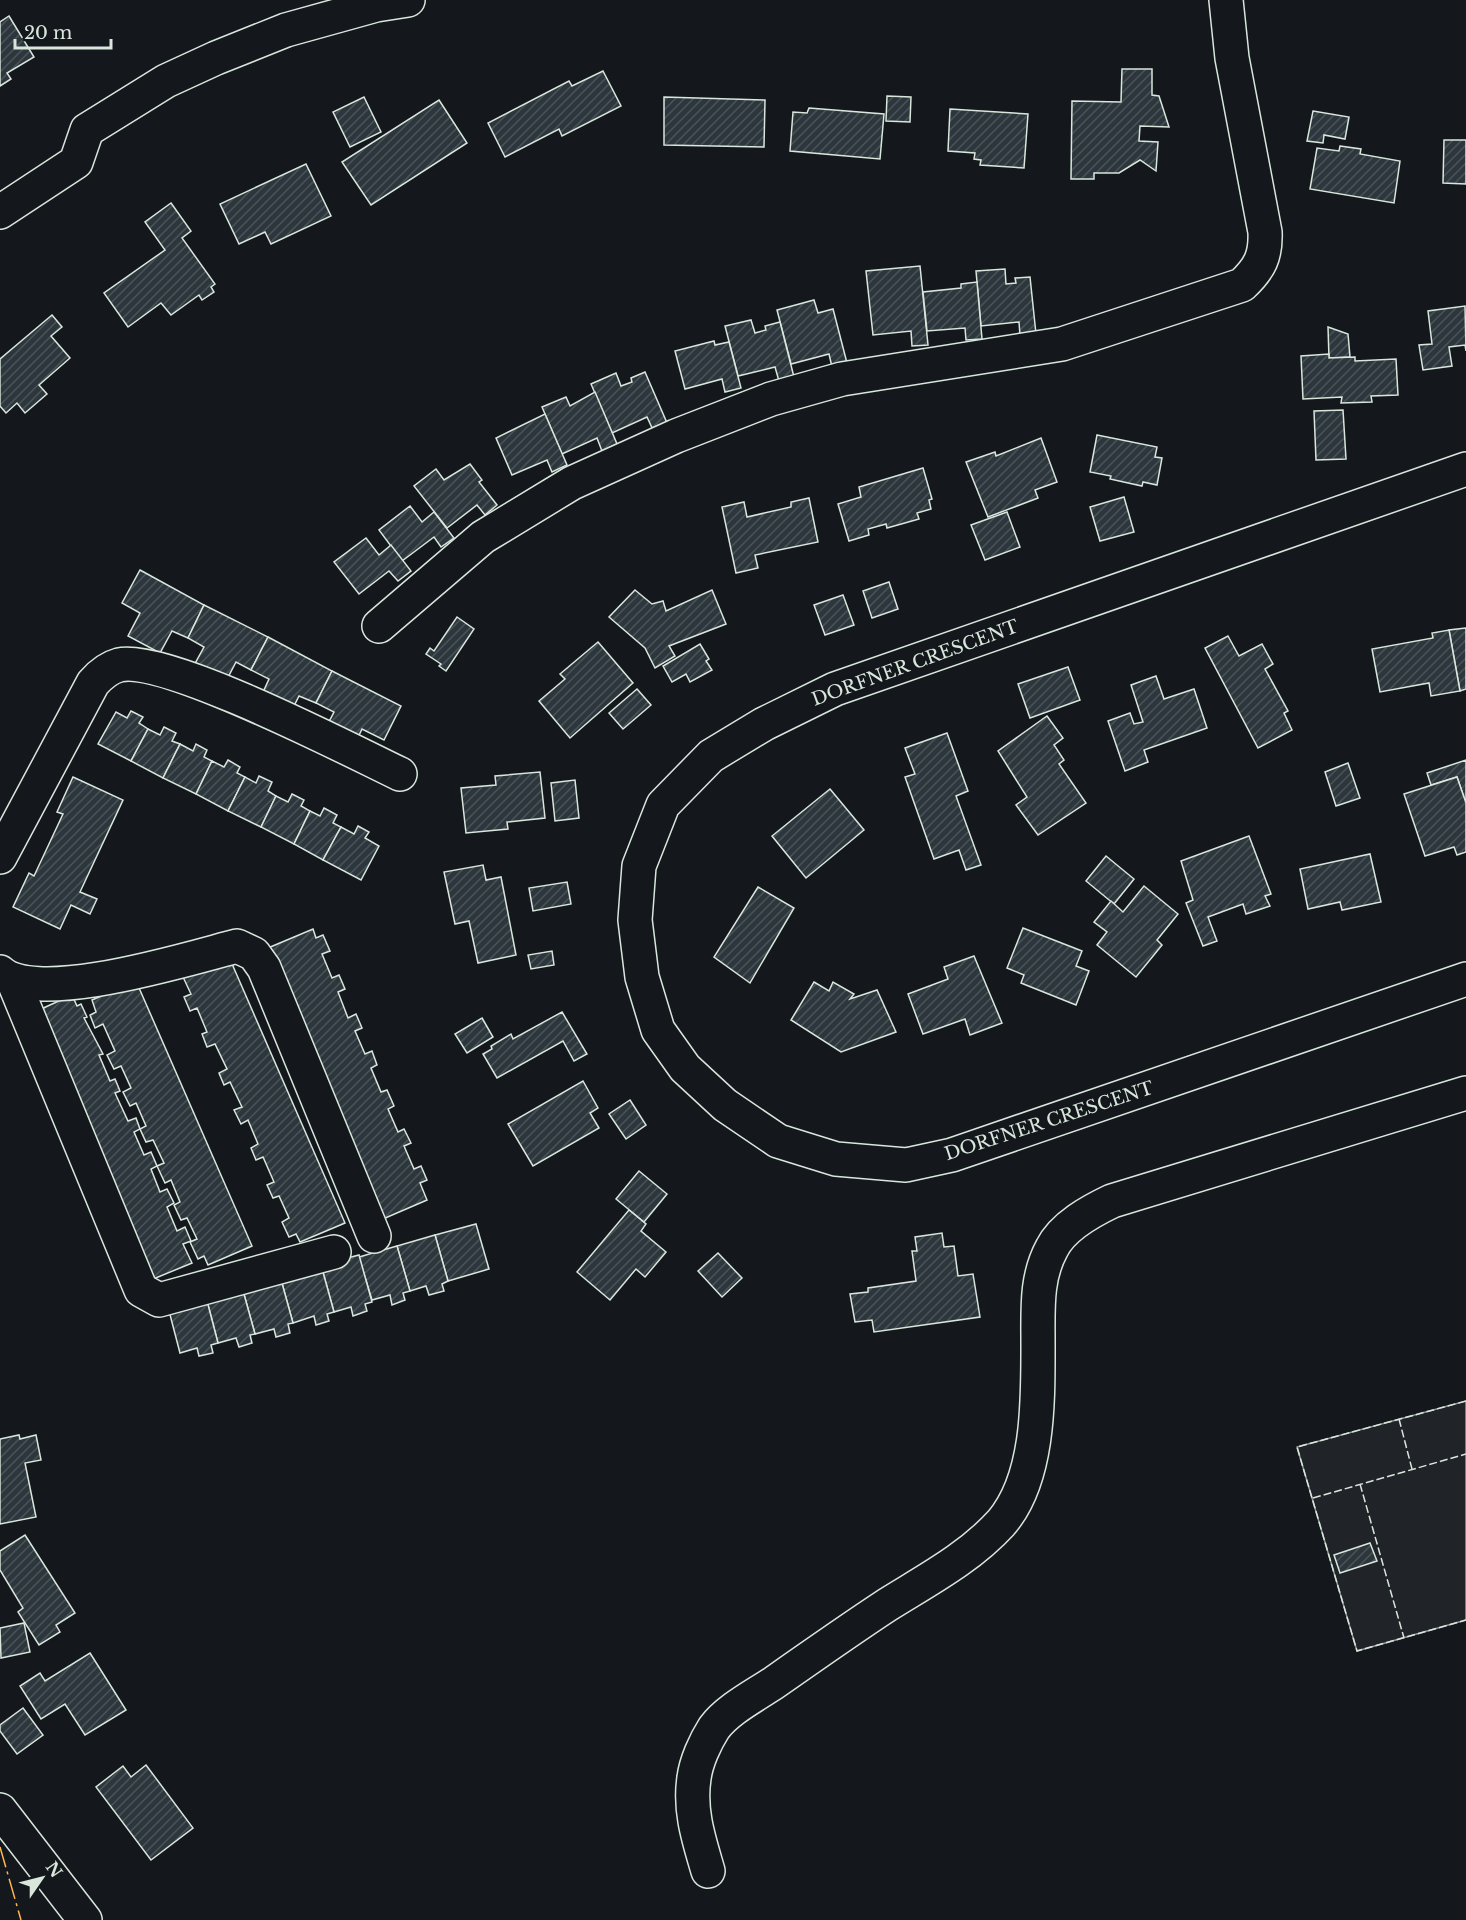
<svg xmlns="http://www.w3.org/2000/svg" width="1466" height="1920" font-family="'Libre Baskerville',serif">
<defs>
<pattern id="building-hatch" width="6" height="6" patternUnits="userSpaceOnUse" patternTransform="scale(1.5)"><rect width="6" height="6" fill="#2c363c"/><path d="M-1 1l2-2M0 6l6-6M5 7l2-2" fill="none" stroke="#4a5358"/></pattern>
</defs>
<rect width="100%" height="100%" fill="#14181c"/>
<path fill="#202428" stroke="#939e99" stroke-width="1.5" d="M1466 1401V1620L1357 1651 1297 1447Z"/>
<g fill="url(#building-hatch)" stroke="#d8e6dc" stroke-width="1.5">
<path d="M9 16 34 57 7 73 11 79 0 86V22Z"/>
<path d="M1122 69H1152V95L1159 96 1169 127 1140 126 1139 141 1158 142 1156 171 1140 160 1119 173H1094V179H1071L1072 101 1121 102Z"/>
<path d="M603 71 621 106 562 136 559 129 505 157 488 123 569 81 572 86Z"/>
<path d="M887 96 911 97 910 122 886 121Z"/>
<path d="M364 97 381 132 350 147 333 112Z"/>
<path d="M664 97 765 100 764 147 664 145Z"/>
<path d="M439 100 467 143 371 205 342 162Z"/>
<path d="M809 108 884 114 880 159 790 151 793 112 807 113Z"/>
<path d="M950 109 1028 114 1024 168 980 165 981 160 974 159 975 153 948 151Z"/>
<path d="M1313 111 1349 117 1345 139 1324 135 1323 143 1307 141Z"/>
<path d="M1444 140H1466V184L1443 183Z"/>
<path d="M1340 146 1361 149 1360 154 1400 161 1394 203 1310 189 1317 148 1339 151Z"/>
<path d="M306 164 331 216 271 244 265 232 239 244 220 204Z"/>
<path d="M171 203 191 231 182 238 215 284 211 287 214 292 202 300 199 295 171 315 161 303 128 327 104 293 165 250 145 222Z"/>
<path d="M920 266 928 345 912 346 911 331 873 335 866 271Z"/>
<path d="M1005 269 1006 284 1016 283 1015 278 1030 277 1036 334 1020 335 1019 322 981 326 976 271Z"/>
<path d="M977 282 982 339 966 340 965 328 927 331 923 292 961 288V284Z"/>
<path d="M814 300 818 313 833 309 847 363 832 367 829 354 791 364 777 310Z"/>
<path d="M1465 306 1466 351 1465 345 1449 347 1452 366 1423 370 1419 345 1432 344 1428 311Z"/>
<path d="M52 315 62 327 51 336 70 358 39 385 47 394 25 413 17 403 6 413 0 406V359Z"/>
<path d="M751 320 755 333 766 330 765 326 780 322 794 377 779 381 775 367 738 376 725 326Z"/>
<path d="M1328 327 1348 334 1350 357 1329 358Z"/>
<path d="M714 341 715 345 729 342 741 388 725 392 722 379 685 389 675 351Z"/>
<path d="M1329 354V358L1355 357V361L1396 359 1398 395 1371 396 1372 402 1341 403 1342 397 1303 399 1301 356Z"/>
<path d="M645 372 667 423 653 430 647 417 612 433 591 384 616 373 621 386 632 382 631 378Z"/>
<path d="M595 392 617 444 602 451 597 438 562 454 542 407 566 397 570 406Z"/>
<path d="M1343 410 1346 459 1316 460 1314 411Z"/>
<path d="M545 414 567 465 552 472 547 460 512 475 496 438Z"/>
<path d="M1097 435 1157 447 1155 457 1162 458 1157 485 1143 482 1142 486 1110 479 1111 476 1090 472Z"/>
<path d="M1041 438 1057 482 1035 490 1038 498 988 517 966 462 995 452 996 456Z"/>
<path d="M470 464 482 480 479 482 497 505 485 515 477 505 447 528 414 486 436 469 444 480Z"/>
<path d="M923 468 932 499 929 500 931 509 917 513 919 519 887 528 886 524 868 529 869 535 849 541 838 504 861 497 859 487Z"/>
<path d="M1124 497 1134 532 1100 541 1090 507Z"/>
<path d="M809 498 818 542 755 555 758 568 736 573 722 507 744 502 747 517 791 507V502Z"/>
<path d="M410 506 422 522 434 512 454 538 441 547 434 537 402 561 379 530Z"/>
<path d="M1007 512 1020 547 985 560 971 525Z"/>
<path d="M366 538 379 555 391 545 411 571 398 581 389 571 359 594 334 562Z"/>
<path d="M140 570 204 605 188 638 172 631 160 653 128 636 140 613 122 603Z"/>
<path d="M889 582 898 609 872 618 863 591Z"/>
<path d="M635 590 652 604 663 601 666 611 712 590 726 624 669 646 675 656 655 668 645 648 609 617Z"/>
<path d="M843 595 854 625 825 635 814 605Z"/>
<path d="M204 605 268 637 251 670 236 662 224 685 192 669 204 647 188 638Z"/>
<path d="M457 617 474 629 446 671 439 666 441 664 426 654 430 648 434 651Z"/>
<path d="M1466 628V689L1460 691 1449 630Z"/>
<path d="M1449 630 1460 691 1431 696 1429 683 1380 692 1372 649 1433 638 1432 633Z"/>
<path d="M1228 636 1239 656 1262 644 1273 664 1265 669 1288 711 1284 713 1292 730 1258 748 1205 648Z"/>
<path d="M268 637 332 671 316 703 299 696 289 716 259 701 269 679 251 670Z"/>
<path d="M598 642 633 683 570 738 539 701 565 679 560 674Z"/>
<path d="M700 644 709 659 706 661 712 670 690 682 686 674 672 682 663 666Z"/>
<path d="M1068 667 1080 700 1030 718 1018 684Z"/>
<path d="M332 671 401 706 384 740 362 729 352 750 322 735 334 712 316 703Z"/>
<path d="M1156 676 1164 699 1194 689 1207 728 1144 750 1148 762 1125 771 1108 721 1130 713 1134 724 1143 722 1131 685Z"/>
<path d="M637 689 651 705 623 729 609 713Z"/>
<path d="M131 711 143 717 139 723 148 729 131 761 98 744 116 712 127 718Z"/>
<path d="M1047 716 1063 738 1054 745 1064 760 1059 764 1086 803 1038 835 1016 805 1027 797 998 751Z"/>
<path d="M164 727 176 733 172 741 180 744 163 778 131 761 148 729 160 735Z"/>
<path d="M947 733 968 791 956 796 981 865 966 870 959 850 934 859 905 777 915 774 905 748Z"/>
<path d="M180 744 193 751 196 744 207 750 204 757 212 761 196 794 163 778Z"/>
<path d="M228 760 240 767 237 773 245 777 228 811 196 794 212 761 224 767Z"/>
<path d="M1466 760V803L1457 777 1431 785 1427 773Z"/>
<path d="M1348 763 1360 798 1336 806 1325 772Z"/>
<path d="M540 772 545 818 507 822 508 829 466 833 461 788 496 785 495 776Z"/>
<path d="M259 776 272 782 268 791 276 796 261 827 228 811 245 777 256 783Z"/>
<path d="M73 777 123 800 80 892 97 899 90 914 71 905 60 929 13 907 29 873 34 876 63 814 57 812Z"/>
<path d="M1457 777 1466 803V852L1457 855 1454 847 1425 856 1404 794Z"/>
<path d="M575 780 579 818 555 821 551 783Z"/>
<path d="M830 789 864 830 806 878 772 836Z"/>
<path d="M292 794 304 800 301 806 310 811 294 844 261 827 276 796 288 802Z"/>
<path d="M324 808 337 815 333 823 341 827 323 860 294 844 310 811 320 816Z"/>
<path d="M358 826 369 832 365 838 379 846 361 880 323 860 341 827 354 834Z"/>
<path d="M1249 836 1271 894 1265 896 1270 906 1246 914 1243 904 1208 917 1217 941 1203 946 1186 903 1193 900 1181 861Z"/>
<path d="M1370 854 1381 902 1342 910 1340 902 1308 909 1300 869Z"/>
<path d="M1106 856 1134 879 1114 904 1086 881Z"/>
<path d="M483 865 486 880 501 877 516 955 478 963 469 921 455 924 444 872Z"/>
<path d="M567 882 571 904 533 911 529 888Z"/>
<path d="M1144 886 1178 914 1157 940 1162 945 1136 977 1097 945 1107 932 1094 922 1111 901 1123 912Z"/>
<path d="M758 887 794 908 750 983 714 957Z"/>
<path d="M1023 928 1082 951 1076 966 1089 971 1076 1005 1021 983 1024 975 1007 968Z"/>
<path d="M313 929 316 938 323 935 330 951 322 954 332 978 339 975 345 989 338 992 348 1018 356 1014 362 1028 355 1031 365 1054 372 1051 377 1065 371 1068 381 1092 387 1090 394 1106 388 1109 398 1132 404 1129 411 1143 404 1146 414 1169 421 1166 427 1180 420 1183 427 1200 383 1219 268 948Z"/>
<path d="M552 951 554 965 531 969 528 955Z"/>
<path d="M974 956 1002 1023 970 1035 965 1019 923 1034 908 994 948 979 944 967Z"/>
<path d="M229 957 345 1223 300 1242 296 1234 289 1237 282 1222 289 1218 279 1196 273 1198 267 1185 274 1182 263 1157 256 1160 251 1148 258 1144 248 1120 241 1124 234 1110 242 1107 230 1082 224 1085 219 1073 227 1069 215 1044 207 1047 202 1034 207 1032 197 1008 190 1011 184 997 191 994 183 977Z"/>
<path d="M136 981 252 1246 208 1265 204 1256 198 1259 190 1242 197 1239 187 1218 181 1220 174 1205 180 1202 171 1180 165 1183 157 1166 164 1163 153 1140 146 1142 140 1129 146 1126 136 1103 130 1106 123 1092 131 1088 121 1066 114 1069 107 1055 115 1051 103 1024 95 1028 90 1015 96 1012 92 1000Z"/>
<path d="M814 982 829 991 833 982 854 994 850 999 877 990 896 1032 841 1052 791 1020Z"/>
<path d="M72 995 77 1006 81 1004 87 1017 84 1018 103 1054 99 1055 110 1081 115 1079 120 1091 115 1093 128 1121 136 1118 140 1129 134 1132 144 1155 151 1152 157 1166 151 1169 160 1192 167 1189 174 1203 167 1207 177 1231 185 1227 191 1241 183 1244 192 1263 146 1282 28 1015Z"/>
<path d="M562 1012 587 1054 574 1061 563 1041 497 1078 483 1054 492 1049 491 1046 511 1034 513 1039Z"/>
<path d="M482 1018 493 1037 467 1053 455 1034Z"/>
<path d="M583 1081 598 1108 590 1113 599 1128 533 1166 508 1124Z"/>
<path d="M630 1100 646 1125 626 1139 609 1114Z"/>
<path d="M639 1171 667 1194 644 1222 616 1199Z"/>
<path d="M629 1210 646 1224 641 1231 666 1252 645 1277 636 1269 610 1300 577 1272Z"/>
<path d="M476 1224 489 1269 448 1281 435 1235Z"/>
<path d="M942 1233 944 1247 954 1246 958 1276 973 1274 980 1317 874 1332 872 1320 855 1322 850 1294 868 1292V1288L916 1281 912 1251H917L915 1237Z"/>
<path d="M435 1235 448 1281 442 1284 444 1291 429 1295 426 1286 410 1291 397 1246Z"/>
<path d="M397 1246 410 1291 403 1293 405 1300 392 1305 390 1295 372 1300 359 1257Z"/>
<path d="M718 1253 742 1278 722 1297 698 1271Z"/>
<path d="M359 1255 372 1302 365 1304 367 1311 353 1316 351 1307 334 1312 321 1265Z"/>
<path d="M321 1265 334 1312 327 1314 329 1321 316 1325 314 1316 293 1323 280 1276Z"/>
<path d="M280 1276 293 1323 288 1324 290 1333 276 1337 274 1329 255 1334 242 1287Z"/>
<path d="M242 1287 255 1334 250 1335 252 1343 239 1347 236 1338 218 1343 206 1297Z"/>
<path d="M206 1297 218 1343 211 1345 213 1353 199 1356 197 1348 180 1353 168 1307Z"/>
<path d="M19 1435 20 1439 36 1435 41 1460 25 1463 36 1517 0 1524V1439Z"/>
<path d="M25 1535 75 1613 56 1625 60 1632 39 1645 18 1612 23 1608 0 1570V1551Z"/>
<path d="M1370 1543 1377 1561 1340 1573 1334 1555Z"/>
<path d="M24 1623 30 1652 1 1658 0 1628Z"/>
<path d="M90 1653 126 1710 85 1735 65 1704 41 1719 20 1686 40 1673 45 1681Z"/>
<path d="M23 1708 43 1735 17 1754 0 1731V1725Z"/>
<path d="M146 1765 193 1828 151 1860 96 1787 123 1766 131 1777Z"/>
</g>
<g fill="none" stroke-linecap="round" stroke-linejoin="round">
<defs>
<g id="minor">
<path d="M0 212 76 162 87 130 166 81 216 58 286 30 376 5 408 0"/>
<path d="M1466 469 835 689 764 724 711 756 663 805 639 866 635 920 642 977 658 1030 685 1068 725 1105 778 1141 836 1159 906 1165 952 1155 1466 979"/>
<path d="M379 626 483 537 572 483 676 436 771 399 842 379 1062 344 1242 285C1260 268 1266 256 1265 232L1232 58 1226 0"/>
<path d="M0 857 93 683C100 675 108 668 119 665 165 654 350 750 400 774"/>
<path d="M0 972C37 1006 190 958 237 946L254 954 264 968 374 1236"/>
<path d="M13 980 141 1290 159 1300 334 1252"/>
<path d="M0 1810 85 1920"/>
<path d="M708 1871C699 1840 689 1811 694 1778 696 1762 705 1742 714 1728 728 1709 756 1695 775 1682 812 1656 849 1630 887 1605 927 1580 969 1558 1001 1523 1040 1478 1038 1398 1038 1341 1038 1308 1036 1277 1052 1248 1063 1226 1091 1211 1112 1201L1466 1093"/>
</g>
</defs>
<use href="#minor" stroke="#d8e6dc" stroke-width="36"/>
<use href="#minor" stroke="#14181c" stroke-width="33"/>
<g stroke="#d8e6dc" stroke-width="1.5" stroke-dasharray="8 3" stroke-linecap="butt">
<path d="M1466 1401 1297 1447 1357 1651 1466 1620"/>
<path d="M1399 1419 1412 1469"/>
<path d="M1360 1484 1404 1638"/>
<path d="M1313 1498 1466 1454"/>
</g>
<path stroke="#ffb74d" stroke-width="1.5" stroke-dasharray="21 4.5 3 4.5" stroke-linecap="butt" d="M0 1847 21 1920"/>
</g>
<g text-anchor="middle" stroke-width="4.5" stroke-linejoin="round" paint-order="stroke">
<g font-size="18" fill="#d8e6dc" stroke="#14181c">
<text transform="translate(915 663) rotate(-20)" y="6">DORFNER CRESCENT</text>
<text transform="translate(1049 1121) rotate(-18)" y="6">DORFNER CRESCENT</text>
</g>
</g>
<g transform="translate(42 1878) rotate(55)" stroke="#14181c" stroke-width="4.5" paint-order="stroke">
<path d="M0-4.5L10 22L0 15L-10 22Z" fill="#d8e6dc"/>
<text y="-9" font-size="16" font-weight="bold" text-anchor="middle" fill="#d8e6dc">N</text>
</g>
<path d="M15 39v9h96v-9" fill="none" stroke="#d8e6dc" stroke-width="3"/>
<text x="24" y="39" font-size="18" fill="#d8e6dc" stroke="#14181c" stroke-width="4.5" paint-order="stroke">20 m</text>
</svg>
